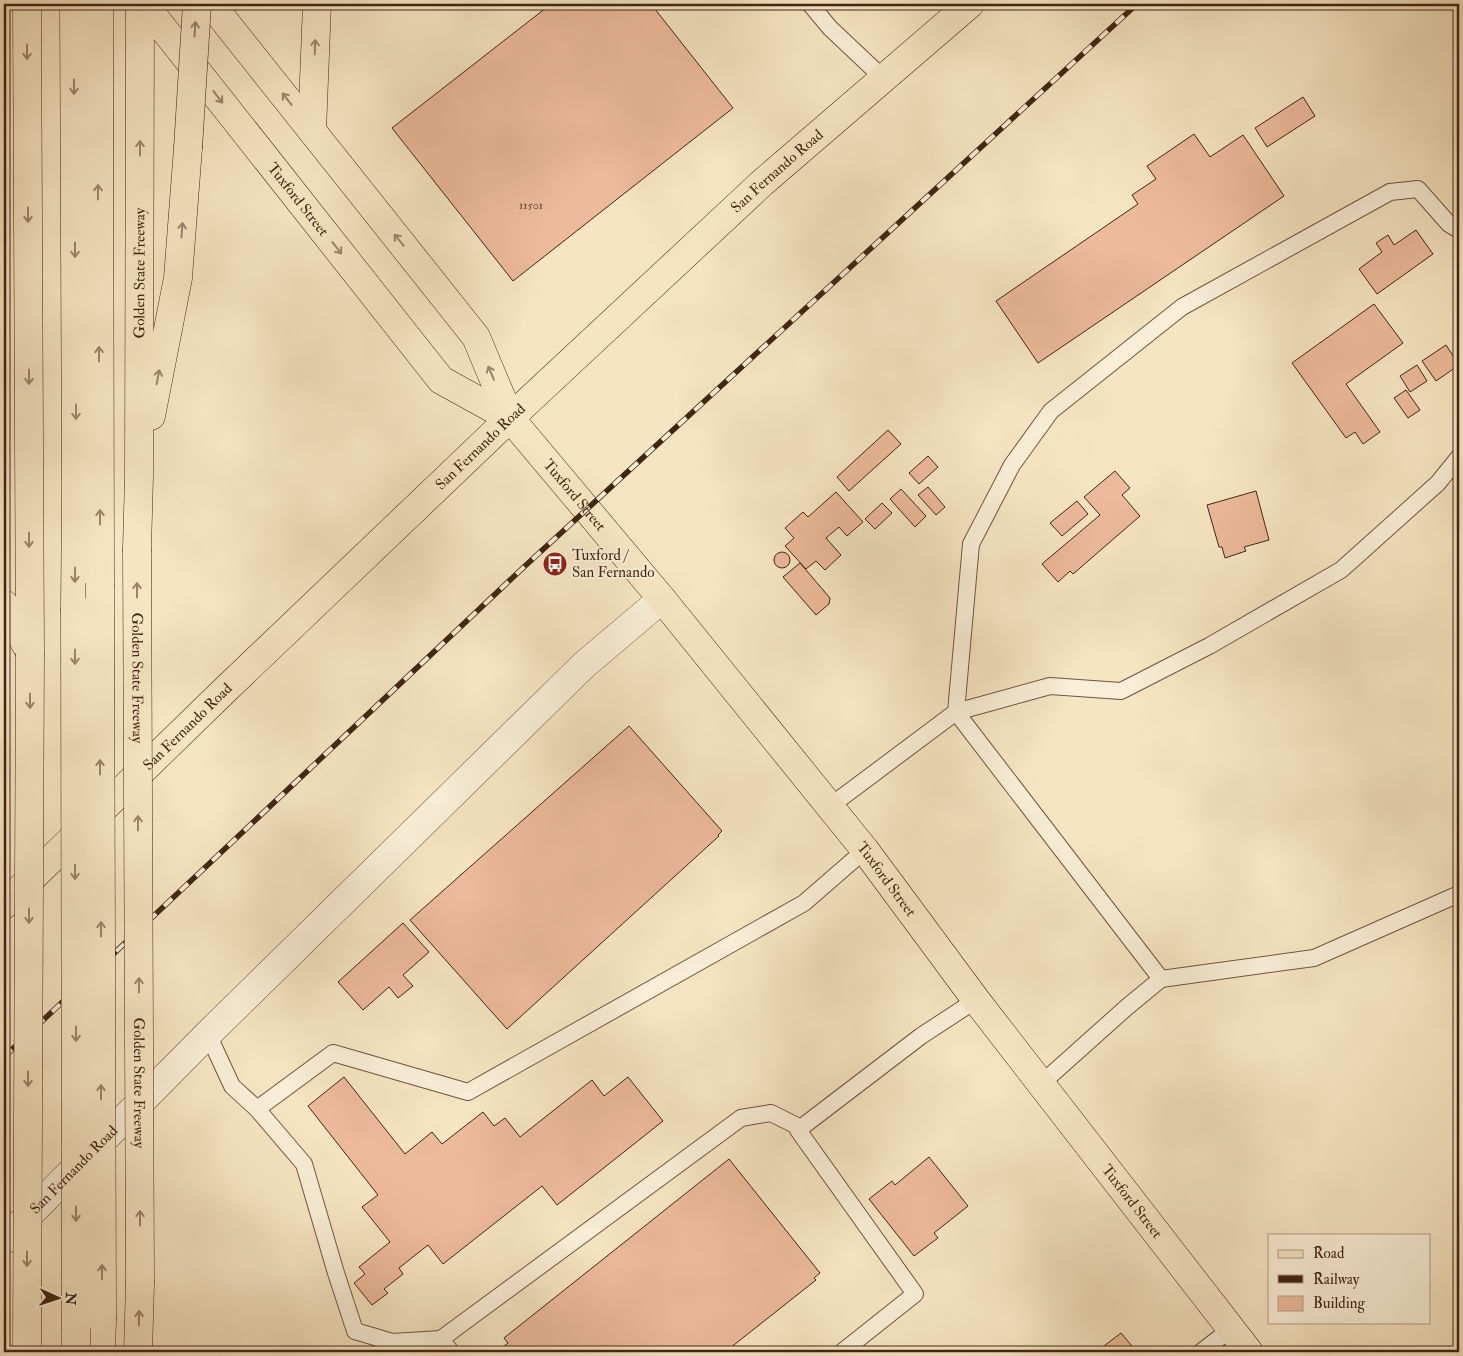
<svg xmlns="http://www.w3.org/2000/svg" width="1463" height="1356" font-family="'IM FELL Double Pica',serif">
<rect width="100%" height="100%" fill="#f6e5c2"/>
<filter id="stains"><feTurbulence type="fractalNoise" baseFrequency=".004" numOctaves="4"/><feColorMatrix values="0 0 0 0 .2 0 0 0 0 .09 0 0 0 0 .02 0 0 0 .5 -.17"/></filter>
<radialGradient id="worn" r=".72"><stop offset=".6" stop-color="#630" stop-opacity="0"/><stop offset="1" stop-color="#630" stop-opacity=".3"/></radialGradient>
<g fill="#edba9b" stroke="#422414">
<path d="M551 4H651L733 108 513 281 392 128Z"/>
<path d="M1303 97 1315 116 1267 147 1255 128Z"/>
<path d="M1194 134 1210 157 1243 135 1284 196 1038 363 996 301 1138 204 1132 195 1156 179 1147 166Z"/>
<path d="M1416 230 1433 254 1377 294 1359 269 1382 252 1376 243 1388 235 1394 245Z"/>
<path d="M1374 304 1403 343 1346 384 1380 432 1363 444 1355 432 1346 438 1292 363Z"/>
<path d="M1446 345 1459 365 1436 381 1422 361Z"/>
<path d="M1417 365 1427 381 1410 392 1400 376Z"/>
<path d="M1406 390 1420 410 1408 418 1394 398Z"/>
<path d="M888 430 901 444 849 491 837 477Z"/>
<path d="M928 456 938 467 919 484 909 473Z"/>
<path d="M1115 471 1130 488 1122 495 1140 516 1073 574 1070 571 1058 582 1042 564 1100 515 1084 497Z"/>
<path d="M928 487 945 507 936 515 918 495Z"/>
<path d="M901 489 926 516 915 527 890 499Z"/>
<path d="M1256 491 1269 540 1244 547 1246 551 1225 558 1222 547H1219L1207 505Z"/>
<path d="M836 492 863 522 847 536 839 527 826 538 841 555 825 570 816 561 806 569 785 546 794 538 785 528 803 512 808 517Z"/>
<path d="M1077 501 1088 514 1062 536 1050 523Z"/>
<path d="M882 503 892 513 875 529 865 519Z"/>
<circle cx="782" cy="560" r="8"/>
<path d="M800 563 830 598 829 604 816 615 783 577Z"/>
<path d="M629 726 722 831 718 835 719 836 507 1029 410 920Z"/>
<path d="M403 923 429 952 403 975 413 986 398 998 389 987 363 1010 338 982Z"/>
<path d="M344 1077 405 1154 432 1132 442 1144 483 1112 494 1126 505 1118 520 1137 592 1080 604 1096 628 1077 663 1121 557 1205 542 1186 443 1264 428 1245 399 1268 403 1274 384 1289 388 1293 372 1305 354 1283 365 1274 359 1267 390 1242 362 1207 378 1195 308 1106Z"/>
<path d="M929 1157 968 1206 934 1233 938 1238 914 1256 869 1199 892 1181 895 1185Z"/>
<path d="M729 1159 820 1273 814 1278 816 1280 725 1352H505L502 1348 508 1343 504 1338Z"/>
<path d="M1121 1333 1137 1352H1096Z"/>
</g>
<g fill="none" stroke-linecap="round" stroke-linejoin="round">
<defs>
<g id="service">
<path d="M810 4 830 28 883 78"/>
<path d="M1459 230 1449 224 1418 189 1390 192 1182 307 1051 411 1012 465 971 544 956 712 1050 686 1121 691 1209 646 1341 570 1438 483 1459 457"/>
<path d="M829 807 956 712 1161 979 1127 1007 1042 1083"/>
<path d="M1161 979 1314 958 1459 894"/>
<path d="M208 1034 232 1086 257 1109 333 1053 468 1092 804 903 865 850"/>
<path d="M257 1109 304 1164 336 1273 355 1331 392 1342 441 1339"/>
<path d="M451 1352 441 1339 741 1118 771 1113 801 1128"/>
<path d="M842 1352 915 1294 798 1130 921 1036 976 1000"/>
<path d="M1201 1352 1231 1329"/>
</g>
<g id="minor">
<path id="s1" d="M4 1240 208 1034 584 665 662 599"/>
</g>
<g id="primary">
<path id="s2" d="M144 4 441 380 510 418"/>
<path id="s3" d="M211 4 476 337 510 418 662 599 865 850 976 1000 1249 1352"/>
<path id="s4" d="M4 905 225 690 510 418 762 183 970 4"/>
</g>
<g id="motorway">
<path d="M27 4 30 653"/>
<path d="M74 4 76 488 75 608"/>
<path d="M99 4 100 583"/>
<path d="M312 131 317 4"/>
<path d="M151 416 178 278 188 148"/>
<path id="s5" d="M137 549 139 477 140 4"/>
<path d="M4 604 28 649"/>
<path d="M101 1352 102 1320"/>
<path d="M138 1352 140 1284"/>
</g>
</defs>
<use href="#service" stroke="#6f5440" stroke-width="18"/>
<use href="#minor" stroke="#6f5440" stroke-width="29"/>
<use href="#primary" stroke="#422414" stroke-width="29"/>
<use href="#motorway" stroke="#422414" stroke-width="29"/>
<use href="#service" stroke="#f9eed7" stroke-width="16"/>
<use href="#minor" stroke="#f9eed7" stroke-width="28"/>
<use href="#primary" stroke="#f6e5c2" stroke-width="28"/>
<use href="#motorway" stroke="#f6e5c2" stroke-width="28"/>
<defs>
<path id="rail" d="M4 1057 525 566 1137 4"/>
</defs>
<use href="#rail" stroke="#422414" stroke-width="5.5"/>
<use href="#rail" stroke="#f9eed7" stroke-width="4" stroke-dasharray="11" stroke-linecap="butt"/>
<defs>
<g id="motorway-bridge">
<path d="M188 148 197 4"/>
<path id="s6" d="M137 549 140 1284"/>
<path d="M100 583 102 1320"/>
<path d="M75 608 76 1347"/>
<path d="M27 1352 30 653"/>
</g>
</defs>
<use href="#motorway-bridge" stroke="#422414" stroke-width="29" stroke-linecap="butt"/>
<use href="#motorway-bridge" stroke="#f6e5c2" stroke-width="28"/>
</g>
<defs><path id="oneway-shaft" d="M-6 0H5M1.5-3L5.5 0L1.5 3" fill="none" stroke-width="1.6" stroke-linecap="round" stroke-linejoin="round" transform="scale(1.25)"/></defs>
<g stroke="#9c846b">
<use href="#oneway-shaft" transform="translate(195 29) rotate(-86)"/>
<use href="#oneway-shaft" transform="translate(315 47) rotate(-88)"/>
<use href="#oneway-shaft" transform="translate(27 52) rotate(90)"/>
<use href="#oneway-shaft" transform="translate(74 87) rotate(90)"/>
<use href="#oneway-shaft" transform="translate(218 97) rotate(52)"/>
<use href="#oneway-shaft" transform="translate(287 99) rotate(-128)"/>
<use href="#oneway-shaft" transform="translate(140 148) rotate(-90)"/>
<use href="#oneway-shaft" transform="translate(98 192) rotate(-90)"/>
<use href="#oneway-shaft" transform="translate(28 215) rotate(90)"/>
<use href="#oneway-shaft" transform="translate(182 230) rotate(-86)"/>
<use href="#oneway-shaft" transform="translate(399 240) rotate(-129)"/>
<use href="#oneway-shaft" transform="translate(337 248) rotate(52)"/>
<use href="#oneway-shaft" transform="translate(75 250) rotate(90)"/>
<use href="#oneway-shaft" transform="translate(99 354) rotate(-90)"/>
<use href="#oneway-shaft" transform="translate(491 373) rotate(-113)"/>
<use href="#oneway-shaft" transform="translate(29 377) rotate(90)"/>
<use href="#oneway-shaft" transform="translate(158 377) rotate(-79)"/>
<use href="#oneway-shaft" transform="translate(76 412) rotate(90)"/>
<use href="#oneway-shaft" transform="translate(100 517) rotate(-90)"/>
<use href="#oneway-shaft" transform="translate(29 540) rotate(90)"/>
<use href="#oneway-shaft" transform="translate(75 575) rotate(91)"/>
<use href="#oneway-shaft" transform="translate(137 590) rotate(-90)"/>
<use href="#oneway-shaft" transform="translate(75 657) rotate(90)"/>
<use href="#oneway-shaft" transform="translate(30 701) rotate(90)"/>
<use href="#oneway-shaft" transform="translate(100 767) rotate(-90)"/>
<use href="#oneway-shaft" transform="translate(138 823) rotate(-90)"/>
<use href="#oneway-shaft" transform="translate(75 872) rotate(90)"/>
<use href="#oneway-shaft" transform="translate(29 916) rotate(90)"/>
<use href="#oneway-shaft" transform="translate(101 929) rotate(-90)"/>
<use href="#oneway-shaft" transform="translate(139 985) rotate(-90)"/>
<use href="#oneway-shaft" transform="translate(76 1034) rotate(90)"/>
<use href="#oneway-shaft" transform="translate(28 1079) rotate(90)"/>
<use href="#oneway-shaft" transform="translate(101 1092) rotate(-90)"/>
<use href="#oneway-shaft" transform="translate(76 1214) rotate(90)"/>
<use href="#oneway-shaft" transform="translate(140 1218) rotate(-90)"/>
<use href="#oneway-shaft" transform="translate(27 1259) rotate(90)"/>
<use href="#oneway-shaft" transform="translate(102 1272) rotate(-90)"/>
<use href="#oneway-shaft" transform="translate(139 1318) rotate(-89)"/>
</g>
<defs>
<symbol id="bus-disc" viewBox="-11 -11 22 22"><circle r="9.5" fill="#8f2418" stroke="#f9eed7"/><path d="M-5-6H5V4H4V6H2V4H-2V6H-4V4H-5ZM-3.5-4V0h7V-4ZM-3.5 1.2v1.5H-2V1.2ZM2 1.2v1.5H3.5V1.2Z" fill="#fff"/></symbol>
</defs>
<g fill-rule="evenodd">
<use href="#bus-disc" x="541" y="550" width="28" height="28"/>
</g>
<g text-anchor="middle" stroke-width="4" stroke-linejoin="round" paint-order="stroke">
<g font-size="12" fill="#6d4a36">
<text x="531" y="209">11501</text>
</g>
<g font-size="15" fill="#422414" stroke="#f9eed7">
<text dy="5" stroke="none"><textPath href="#s4" startOffset="1066">San Fernando Road</textPath></text>
<text dy="5" stroke="none"><textPath href="#s2" startOffset="249">Tuxford Street</textPath></text>
<text dy="5" stroke="none"><textPath href="#s5" startOffset="276">Golden State Freeway</textPath></text>
<text dy="5" stroke="none"><textPath href="#s4" startOffset="661">San Fernando Road</textPath></text>
<text dy="5" stroke="none"><textPath href="#s3" startOffset="614">Tuxford Street</textPath></text>
<text dy="5" stroke="none"><textPath href="#s6" startOffset="129">Golden State Freeway</textPath></text>
<text dy="5" stroke="none"><textPath href="#s4" startOffset="256">San Fernando Road</textPath></text>
<text dy="5" stroke="none"><textPath href="#s3" startOffset="1109">Tuxford Street</textPath></text>
<text dy="5" stroke="none"><textPath href="#s6" startOffset="534">Golden State Freeway</textPath></text>
<text dy="5" stroke="none"><textPath href="#s1" startOffset="99">San Fernando Road</textPath></text>
<text dy="5" stroke="none"><textPath href="#s3" startOffset="1514">Tuxford Street</textPath></text>
</g>
<g font-size="15" fill="#422414" stroke="#f9eed7" text-anchor="start">
<text x="572" y="560">Tuxford /<tspan x="572" dy="17">San Fernando</tspan></text>
</g>
</g>
<rect width="1463" height="1356" fill="none" stroke="#f6e5c2" stroke-width="20"/>
<rect x="5" y="5" width="1453" height="1346" fill="none" stroke="#422414" stroke-width="2.5"/>
<rect x="10" y="10" width="1443" height="1336" fill="none" stroke="#422414"/>
<rect x="1268" y="1234" width="162" height="90" fill="#f9eed7" stroke="#b09d89"/>
<rect x="1278" y="1250" width="25" height="8" fill="#f6e5c2" stroke="#b09d89"/>
<text x="1313" y="1258" font-size="15" fill="#422414">Road</text>
<rect x="1278" y="1275" width="25" height="8" fill="#422414" stroke="#b09d89"/>
<text x="1313" y="1284" font-size="15" fill="#422414">Railway</text>
<rect x="1278" y="1296" width="25" height="15" fill="#edba9b" stroke="#b09d89"/>
<text x="1313" y="1308" font-size="15" fill="#422414">Building</text>
<g transform="translate(58 1298) rotate(93)" stroke="#f9eed7" stroke-width="4" paint-order="stroke">
<path d="M0-4L9 19L0 12L-9 19Z" fill="#422414"/>
<text y="-8" font-size="14" font-weight="bold" text-anchor="middle" fill="#422414">N</text>
</g>
<rect width="100%" height="100%" filter="url(#stains)"/>
<rect width="100%" height="100%" fill="url(#worn)"/>
</svg>
